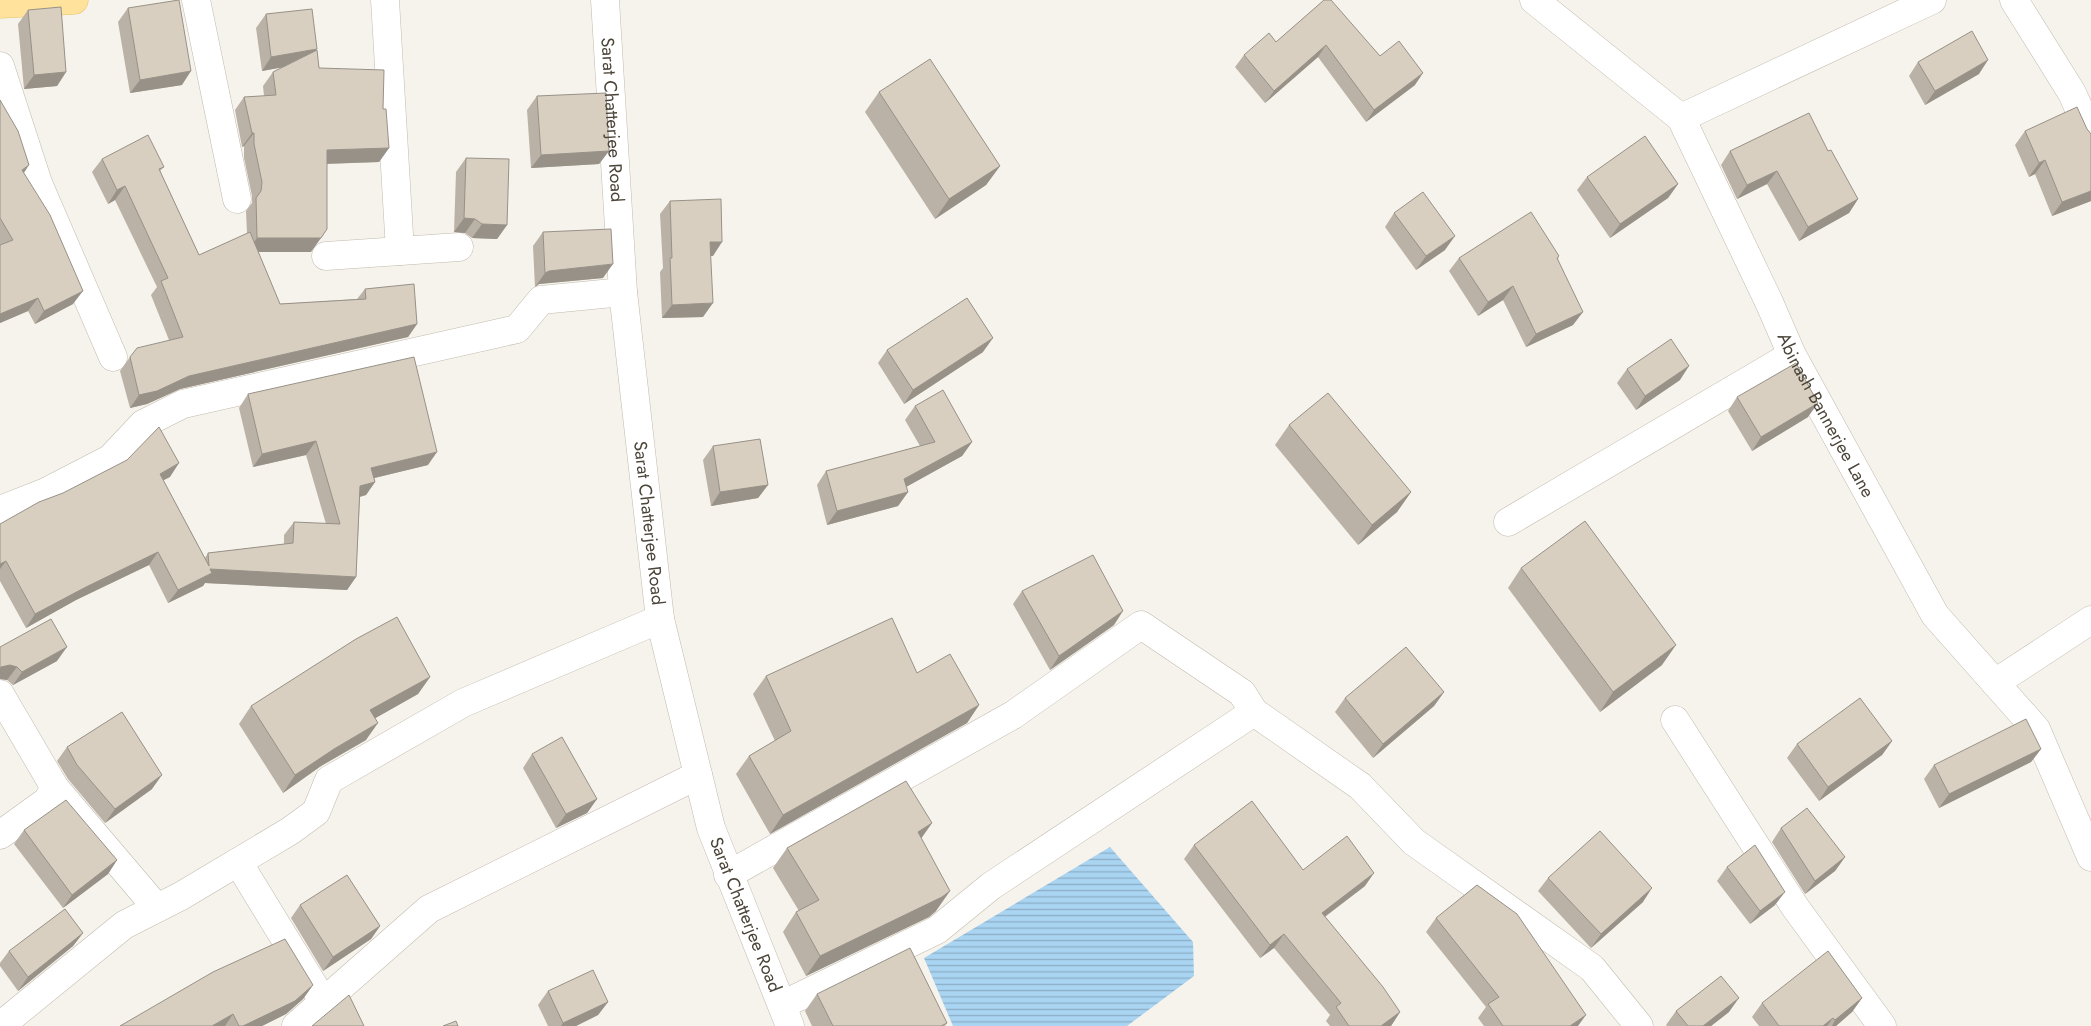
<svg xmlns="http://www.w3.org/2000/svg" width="2091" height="1026" font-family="Jost,sans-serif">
<defs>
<pattern id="water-rules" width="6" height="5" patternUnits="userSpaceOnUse" patternTransform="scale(1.25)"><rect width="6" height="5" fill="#a9d4f2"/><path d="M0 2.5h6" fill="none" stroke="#8caec5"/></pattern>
</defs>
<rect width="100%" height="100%" fill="#f6f3ec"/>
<path fill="url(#water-rules)" d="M1110 847 1193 942 1194 976 1127 1026H953L924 958Z"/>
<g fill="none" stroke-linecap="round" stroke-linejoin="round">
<defs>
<g id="minor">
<path d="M196 0 237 199"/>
<path d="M385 0 400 251 459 247"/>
<path id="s1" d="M605 0 623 292 660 619 711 828 790 1026"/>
<path id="s2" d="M1534 0 1681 118 1769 302 1792 355 1935 615 2036 729 2091 857"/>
<path d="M2014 0 2072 93 2091 136"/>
<path d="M0 66 38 183 113 357"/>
<path d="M1681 118 1932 0"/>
<path d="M326 256 400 251"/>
<path d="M0 510 46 492 110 459 143 424 183 404 517 329 541 300 623 292"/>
<path d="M1508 522 1792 355"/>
<path d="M1995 683 2091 620"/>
<path d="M0 694 55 788"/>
<path d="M1675 720 1795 907 1882 1026"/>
<path d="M0 835 47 801 55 788 157 908"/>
<path d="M238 862 323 1001"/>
<path d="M728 875 1013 715 1141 625 1242 693 1254 712"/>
<path d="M782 1005 937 930 991 886 1254 712 1360 786 1414 842 1592 968 1639 1026"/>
<path d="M0 1026 124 925 181 896 290 831 316 812 329 780 463 703 660 619"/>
<path d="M296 1026 429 909 698 775"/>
</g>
<path id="major" d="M0 4 74 0"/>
</defs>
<use href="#minor" stroke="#c2bbae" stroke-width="29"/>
<use href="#major" stroke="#e6c16a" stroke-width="29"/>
<use href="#minor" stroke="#fff" stroke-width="28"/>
<use href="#major" stroke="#ffe39c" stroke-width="28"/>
</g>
<g fill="#bab2a6">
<path d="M1324 0 1380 56 1415 85 1366 122 1318 57 1265 103 1235 67 1244 55 1276 42Z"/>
<path d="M128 8 182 85 130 93 118 22Z"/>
<path d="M28 10 66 72 57 86 24 89 18 24Z"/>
<path d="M266 14 316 51 319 68 383 109 389 148 379 162 327 164 311 252H258L280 304 357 299 365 289 417 324 408 337 180 389 147 404 130 408 120 371 130 357 169 340 151 295 157 287 115 200 108 204 92 172 102 159 164 167 160 171 199 255 247 234 246 211 252 203V196L244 158V146L242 147 235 110 244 97 264 96 263 86 273 72 283 67 262 71 256 28Z"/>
<path d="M1918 62 1979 74 1925 105 1909 76Z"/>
<path d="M879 92 1000 166 986 185 935 219 865 112Z"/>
<path d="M537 96 609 151 599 164 531 168 527 110Z"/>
<path d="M0 100 24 173 73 304 35 324 28 311 0 323Z"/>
<path d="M2087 129 2091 134V201L2052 216 2035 174 2029 177 2015 145 2025 131Z"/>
<path d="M1730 151H1828L1858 199 1849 213 1799 241 1767 184 1737 199 1721 165Z"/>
<path d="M466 158 507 225 497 239 472 238 465 233 454 232 456 172Z"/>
<path d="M1587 177 1678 184 1668 198 1610 238 1577 190Z"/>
<path d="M670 201 713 256H710L703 317 662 318 660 272 663 268 660 214Z"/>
<path d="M1394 213 1445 250 1416 270 1385 227Z"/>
<path d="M543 232 603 278 539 284 535 287 533 246Z"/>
<path d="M1559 256 1558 259 1573 325 1526 347 1503 300 1478 316 1449 271 1459 258Z"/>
<path d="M887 350 983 352 904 404 878 363Z"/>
<path d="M1627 369 1680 380 1636 410 1617 383Z"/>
<path d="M248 394 428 465 374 478 375 482 366 495 360 497 356 577 347 590 205 583 203 586 168 603 149 565 76 600 26 628 0 581V524L170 477 163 480 205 558 208 553 284 544V535L294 522 326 524 306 455 253 467 239 408Z"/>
<path d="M1737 397 1808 417 1752 451 1728 411Z"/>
<path d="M915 406 972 442 962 456 906 487 908 492 898 506 827 525 817 485 826 471 920 446 905 420Z"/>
<path d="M1289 425 1411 492 1397 512 1358 545 1275 445Z"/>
<path d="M713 446 768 485 758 498 711 506 703 460Z"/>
<path d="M1521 568 1662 665 1600 712 1508 588Z"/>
<path d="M1022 591 1114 625 1050 670 1013 604Z"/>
<path d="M0 647 57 661 13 685 7 680 0 679Z"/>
<path d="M917 673 979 705 967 723 770 834 736 774 749 756 775 741 753 694 766 676Z"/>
<path d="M430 677 418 694 375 718 366 740 321 766 283 793 239 724 251 706Z"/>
<path d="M1444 692 1434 706 1373 758 1335 712 1345 698Z"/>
<path d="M1892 741 1882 755 1819 801 1787 758 1797 744Z"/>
<path d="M67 747 152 789 105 823 68 779 57 761Z"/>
<path d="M2041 749 2031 762 1939 808 1924 779 1934 765Z"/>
<path d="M532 754 597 799 587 813 556 828 523 768Z"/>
<path d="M932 823 921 838 936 911 929 917 806 976 783 932 796 912 799 911 773 868 787 848Z"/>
<path d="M1781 828 1845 857 1835 871 1805 894 1772 842Z"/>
<path d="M24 830 117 860 108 874 63 908 14 844Z"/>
<path d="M1194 845 1303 870 1365 886 1325 917 1400 1012 1391 1026H1330L1326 1021 1330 1015 1274 948 1260 958 1184 859Z"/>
<path d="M1727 867 1775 905 1750 924 1717 881Z"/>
<path d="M1548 878 1643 902 1591 948 1538 891Z"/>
<path d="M300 905 380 926 371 939 323 971 291 918Z"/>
<path d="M1436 918 1578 1026H1484L1478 1018 1486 1007 1426 932Z"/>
<path d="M83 933 73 946 18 991 0 966V963L9 951Z"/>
<path d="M313 985 303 999 286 1014 262 1026H120Z"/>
<path d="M548 991 608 1002 598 1015 576 1026H548L538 1005Z"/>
<path d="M817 994 947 1023 945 1026H812L805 1011Z"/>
<path d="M1862 998 1852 1012 1836 1026H1759L1752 1017 1762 1003Z"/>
<path d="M1676 1011 1729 1012 1711 1026H1667L1666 1025Z"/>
</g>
<g fill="#979187">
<path d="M1326 45 1318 57 1265 103 1274 91Z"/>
<path d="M317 49 307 63 262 71 271 57Z"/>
<path d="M1988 60 1979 74 1925 105 1935 91Z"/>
<path d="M191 71 182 85 130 93 140 80Z"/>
<path d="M66 72 57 86 24 89 34 75Z"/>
<path d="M1423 73 1415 85 1366 122 1374 110Z"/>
<path d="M252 133H254L244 146 242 147Z"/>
<path d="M389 148 379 162 318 164 327 150Z"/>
<path d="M609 151 599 164 531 168 541 155Z"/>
<path d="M2045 160 2035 174 2029 177 2039 163Z"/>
<path d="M29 165 20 179 22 170Z"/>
<path d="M1000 166 986 185 935 219 949 199Z"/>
<path d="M1777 171 1767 184 1737 199 1747 185Z"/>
<path d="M1678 184 1668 198 1610 238 1620 224Z"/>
<path d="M125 186 115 200 108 204 117 190Z"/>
<path d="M2091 191V201L2052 216 2062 202Z"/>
<path d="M1858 199 1849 213 1799 241 1808 227Z"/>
<path d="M464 218 475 219 465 233 454 232Z"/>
<path d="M482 224 507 225 497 239 472 238Z"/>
<path d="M1455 236 1445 250 1416 270 1426 256Z"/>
<path d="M257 238H321L311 252H247Z"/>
<path d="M710 242H722L713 256H700Z"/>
<path d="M613 264 603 278 539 284 535 287 545 273 549 271Z"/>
<path d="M1513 286 1503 300 1478 316 1488 302Z"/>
<path d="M83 291 73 304 35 324 44 311Z"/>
<path d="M38 298 28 311 0 323V314Z"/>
<path d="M713 303 703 317 662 318 672 305Z"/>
<path d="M1583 312 1573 325 1526 347 1536 334Z"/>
<path d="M417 324 408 337 180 389 147 404 130 408 139 395 189 376Z"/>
<path d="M993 338 983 352 904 404 913 390Z"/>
<path d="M1689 366 1680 380 1636 410 1645 396Z"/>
<path d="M1818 403 1808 417 1752 451 1761 437Z"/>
<path d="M316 441 306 455 253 467 262 454Z"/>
<path d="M972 442 962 456 895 493 904 479Z"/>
<path d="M437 452 428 465 362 481 371 468Z"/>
<path d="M179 463 170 477 150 487 160 474Z"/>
<path d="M375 482 366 495 351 499 360 486Z"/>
<path d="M768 485 758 498 711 506 720 492Z"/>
<path d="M908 492 898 506 827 525 837 511Z"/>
<path d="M1411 492 1397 512 1358 545 1372 525Z"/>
<path d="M158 552 149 565 76 600 26 628 35 614 86 587Z"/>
<path d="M6 561 0 569V564Z"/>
<path d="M210 569 356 577 347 590 205 583 203 586 168 603 178 590Z"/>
<path d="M1123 611 1114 625 1050 670 1059 656Z"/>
<path d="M1676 645 1662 665 1600 712 1613 692Z"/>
<path d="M67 647 57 661 13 685 22 672Z"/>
<path d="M10 665 17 667 7 680 0 679V669L1 667Z"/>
<path d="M430 677 418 694 358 728 370 710Z"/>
<path d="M1444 692 1434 706 1373 758 1383 744Z"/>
<path d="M979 705 967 723 770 834 783 815Z"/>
<path d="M378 723 366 740 321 766 283 793 295 775 334 749Z"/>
<path d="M1892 741 1882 755 1819 801 1828 787Z"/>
<path d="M2041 749 2031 762 1939 808 1949 794Z"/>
<path d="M162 775 152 789 105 823 115 809Z"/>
<path d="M597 799 587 813 556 828 566 814Z"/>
<path d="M932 823 918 843V832Z"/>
<path d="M1845 857 1835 871 1805 894 1815 881Z"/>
<path d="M117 860 108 874 63 908 72 895Z"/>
<path d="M1374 873 1365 886 1312 926 1322 913Z"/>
<path d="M1652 888 1643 902 1591 948 1601 934Z"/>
<path d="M950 891 936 911 929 917 806 976 820 956Z"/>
<path d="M1785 892 1775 905 1750 924 1760 911Z"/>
<path d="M380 926 371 939 323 971 333 957Z"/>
<path d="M83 933 73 946 18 991 28 977Z"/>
<path d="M1284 934 1274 948 1260 958 1270 945Z"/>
<path d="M313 985 303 999 286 1014 262 1026H243Z"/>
<path d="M1739 998 1729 1012 1711 1026H1703Z"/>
<path d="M1862 998 1852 1012 1836 1026H1832L1835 1020Z"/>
<path d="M608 1002 598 1015 576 1026H561L563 1023Z"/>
<path d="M1400 1012 1391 1026H1381Z"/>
<path d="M233 1014 225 1026H212Z"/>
<path d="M1586 1015 1578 1026H1570Z"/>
<path d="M1833 1018 1827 1026H1823Z"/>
</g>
<g fill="#d8cfc1" stroke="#979187">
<path d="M179 0 191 71 140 80 128 8Z"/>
<path d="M1324 0H1331L1380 56 1399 41 1423 73 1374 110 1326 45 1274 91 1244 55 1269 33 1276 42Z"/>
<path d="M61 7 66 72 34 75 28 10Z"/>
<path d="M312 9 317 49 271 57 266 14Z"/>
<path d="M1972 31 1988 60 1935 91 1918 62Z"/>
<path d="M317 50 319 68 384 70 383 109H386L389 148 327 150V229L321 238H257L256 198 261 191 262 182 254 144V133H252L244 97 276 95 273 72Z"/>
<path d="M930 59 1000 166 949 199 879 92Z"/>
<path d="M606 93 609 151 541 155 537 96Z"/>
<path d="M0 100 18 131 29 165 22 170 50 215 83 291 44 311 38 298 0 314V245L13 240 0 218Z"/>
<path d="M2077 107 2087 129 2091 134V191L2062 202 2045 160 2039 163 2025 131Z"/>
<path d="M1809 113 1828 151 1831 150 1858 199 1808 227 1777 171 1747 185 1730 151Z"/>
<path d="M148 135 164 167 159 169 199 255 250 232 280 304 366 299 365 289 414 284 417 324 189 376 157 391 139 395 130 357 137 348 183 337 161 281 168 278 125 186 117 190 102 159Z"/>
<path d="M1645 136 1678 184 1620 224 1587 177Z"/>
<path d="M466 158 509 159 507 225 482 224 475 219 464 218Z"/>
<path d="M1423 192 1455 236 1426 256 1394 213Z"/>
<path d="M721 199 722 242H710L713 303 672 305 670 258H672L670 201Z"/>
<path d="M1531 212 1559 256 1557 258 1583 312 1536 334 1513 286 1488 302 1459 258Z"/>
<path d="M611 229 613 264 549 271 545 273 543 232Z"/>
<path d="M967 298 993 338 913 390 887 350Z"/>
<path d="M1671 339 1689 366 1645 396 1627 369Z"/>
<path d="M414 357 437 452 371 468 375 482 360 486 356 577 210 569 212 573 178 590 158 552 86 587 35 614 6 561 0 564V524L39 502 63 493 127 460 159 427 179 463 160 474 209 566 208 553 293 543 294 522 340 524 316 441 262 454 248 394Z"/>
<path d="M1796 363 1818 403 1761 437 1737 397Z"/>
<path d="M943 390 972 442 904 479 908 492 837 511 826 471 935 442 915 406Z"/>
<path d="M1328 393 1411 492 1372 525 1289 425Z"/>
<path d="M760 439 768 485 720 492 713 446Z"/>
<path d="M1585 521 1676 645 1613 692 1521 568Z"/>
<path d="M1093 555 1123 611 1059 656 1022 591Z"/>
<path d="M397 617 430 677 370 710 378 723 334 749 295 775 251 706 356 639Z"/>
<path d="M892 618 917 673 950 654 979 705 783 815 749 756 791 731 766 676Z"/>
<path d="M51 619 67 647 22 672 17 667 10 665 1 667 0 669V647Z"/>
<path d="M1406 647 1444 692 1383 744 1345 698Z"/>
<path d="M1860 698 1892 741 1828 787 1797 744Z"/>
<path d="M122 712 162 775 115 809 77 765 67 747Z"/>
<path d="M2026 719 2041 749 1949 794 1934 765Z"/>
<path d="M562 737 597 799 566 814 532 754Z"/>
<path d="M906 781 932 823 918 832 950 891 942 897 820 956 796 912 819 900 787 848Z"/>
<path d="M66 800 117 860 72 895 24 830Z"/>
<path d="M1252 801 1303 870 1347 836 1374 873 1322 913 1383 987 1400 1012 1381 1026H1349L1336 1007 1341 1003 1284 934 1270 945 1194 845Z"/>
<path d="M1807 808 1845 857 1815 881 1781 828Z"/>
<path d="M1600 831 1652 888 1601 934 1548 878Z"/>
<path d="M1755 845 1785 892 1760 911 1727 867Z"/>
<path d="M347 875 380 926 333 957 300 905Z"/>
<path d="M1477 885 1517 914 1586 1015 1570 1026H1503L1488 1004 1499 997 1436 918Z"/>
<path d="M65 909 83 933 28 977 9 951Z"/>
<path d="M285 939 313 985 295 1001 243 1026H239L233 1014 212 1026H120L213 972Z"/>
<path d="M910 948 947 1023 941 1026H833L817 994Z"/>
<path d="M1828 951 1862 998 1835 1020 1833 1018 1823 1026H1779L1762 1003Z"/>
<path d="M593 970 608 1002 563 1023 548 991Z"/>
<path d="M1721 976 1739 998 1703 1026H1688L1676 1011Z"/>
<path d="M349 995 364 1026H312Z"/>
<path d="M456 1021 458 1026H443Z"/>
</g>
<g text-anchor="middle" stroke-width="5" stroke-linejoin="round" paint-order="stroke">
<g font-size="18" fill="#4b4439" stroke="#fff">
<text dy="6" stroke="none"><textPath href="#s1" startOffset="120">Sarat Chatterjee Road</textPath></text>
<text dy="6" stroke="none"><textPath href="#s2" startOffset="519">Abinash Bannerjee Lane</textPath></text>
<text dy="6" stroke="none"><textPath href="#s1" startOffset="525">Sarat Chatterjee Road</textPath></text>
<text dy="6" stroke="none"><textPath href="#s1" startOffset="930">Sarat Chatterjee Road</textPath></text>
</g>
</g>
</svg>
